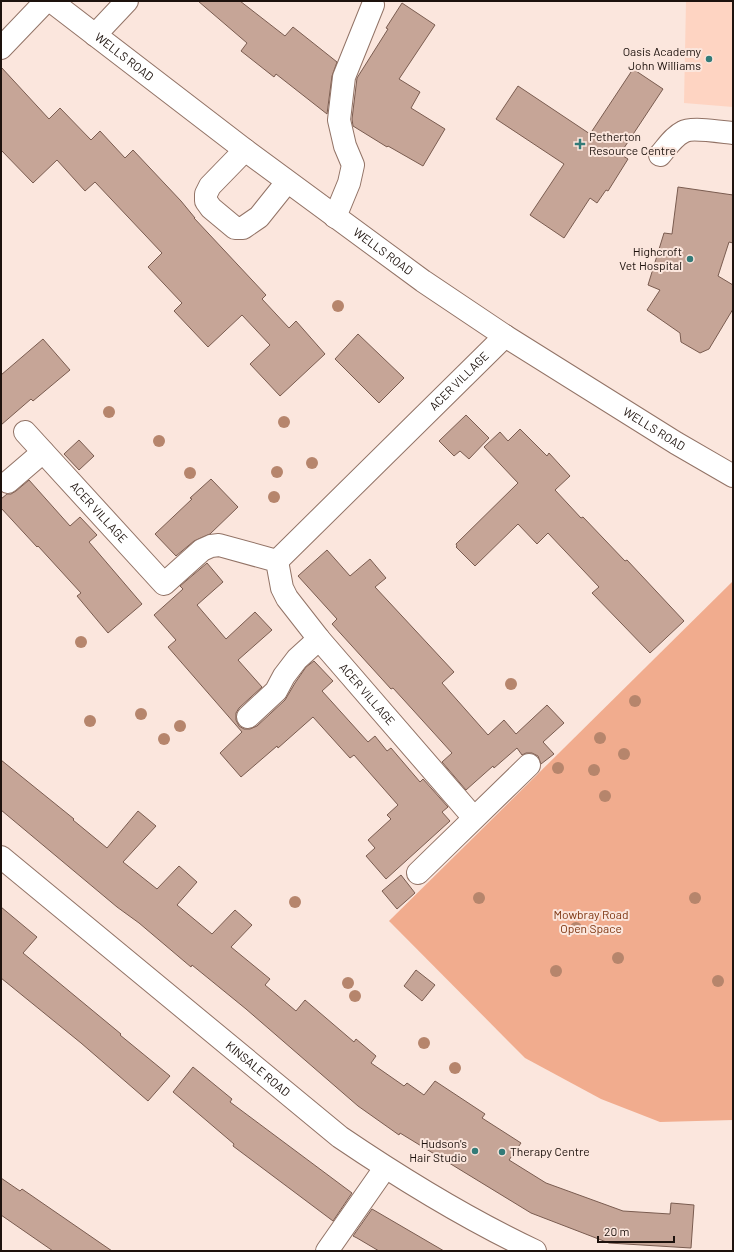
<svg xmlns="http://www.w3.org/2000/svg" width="734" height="1252" font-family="Barlow,sans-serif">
<rect width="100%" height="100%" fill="#fbe6dd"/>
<path fill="#fed4c2" d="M686 1H733V107L684 103Z"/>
<path fill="#f1ac8e" d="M733 581V1120L660 1122 601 1099 525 1058 389 921Z"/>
<g fill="#c6a597" stroke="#7a5c50">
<path d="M198 1H240L285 36 293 27 337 62 332 76 327 114 276 74 274 77 241 51 247 43Z"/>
<path d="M402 3 435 25 399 79 420 92 411 108 445 129 423 166 388 146 387 147 353 126 352 119 357 78 388 29 386 28Z"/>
<path d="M1 67 49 119 60 108 91 140 100 131 125 158 133 150 181 201 195 218H194L266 295 262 299 289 328 296 321 325 354 280 396 250 364 270 345 242 315 208 347 174 311 182 303 148 267 162 253 95 182 85 191 57 160 33 183 1 150Z"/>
<path d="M633 69 663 89 620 154 628 159 608 191 606 190 597 203 590 198 564 238 530 215 564 164 496 119 518 86 590 134Z"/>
<path d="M678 187 733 195V243L729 242 718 276 733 285V309L709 349 700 353 681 342 680 333 647 310 660 290 648 285 664 233 672 234Z"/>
<path d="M358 334 404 378 379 403 335 359Z"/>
<path d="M43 339 70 370 33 401 31 399 1 425V375Z"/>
<path d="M466 415 489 438 469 459 460 451 454 456 439 441Z"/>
<path d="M520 429 547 456 549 453 570 476 555 490 581 518 583 517 625 561 627 560 684 621 650 653 592 593 599 587 548 533 537 544 518 524 475 566 456 547 457 546 456 544 518 483 484 447 500 432 508 441Z"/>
<path d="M79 440 94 456 79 470 64 454Z"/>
<path d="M211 479 238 507 210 534 194 541 176 556 155 534 192 499 190 498Z"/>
<path d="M29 480 70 526 80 517 97 535 89 542 142 604 108 633 77 596 81 593 38 546 37 547 1 508V499L7 494H11L16 491Z"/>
<path d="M327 550 350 576 370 559 386 578 375 587 454 672 442 683 488 735 504 720 516 734 547 705 564 723 543 742 554 754 541 764 538 756 532 753H526L522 755 517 748 494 768 493 766 466 790 442 762 452 753 393 688 391 689 332 624 337 619 298 576Z"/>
<path d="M207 563 223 582 197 605 226 639 255 612 272 630 238 660 262 687 239 708 236 713V720L239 726 244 729H250L257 726 285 700 295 683 306 667 314 661 333 681 322 691 368 742 375 736 387 751 391 748 420 782 423 779 448 807 442 812 450 821 386 879 366 856 375 848 368 840 391 819 387 815 398 805 354 755 350 758 313 717 278 748 277 746 241 777 220 753 242 732 168 647 176 640 154 615 183 589 180 586Z"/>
<path d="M1 760 74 819 73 820 107 848 138 811 156 826 123 862 157 889 179 866 197 882 177 905 212 934 235 910 252 925 231 947 270 979 265 985 296 1011 305 1000 354 1042 356 1039 376 1056 371 1063 404 1086 407 1083 424 1095 435 1081 485 1114 482 1118 521 1143 509 1160 546 1183 623 1211 670 1214 671 1203 694 1205 691 1248 609 1243 531 1213 400 1133 399 1135 358 1106 246 1009 192 965 191 967 139 923 117 907 1 810Z"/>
<path d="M401 875 415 893 397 909 382 891Z"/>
<path d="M1 907 37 937 23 953 121 1034 120 1035 170 1076 148 1101 81 1043 1 978Z"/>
<path d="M416 970 435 985 422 1001 404 986Z"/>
<path d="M193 1067 232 1099 230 1102 352 1193 333 1221 233 1146 234 1144 173 1092Z"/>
<path d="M1 1178 20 1191 22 1189 112 1251H53L1 1215Z"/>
<path d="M372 1209 444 1251H379L357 1238 353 1236Z"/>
</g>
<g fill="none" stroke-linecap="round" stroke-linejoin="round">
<defs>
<g id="minor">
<path d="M95 35 127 1"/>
<path d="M1 48 46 1"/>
<path d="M245 150 210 186 206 194V201L211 208 235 228H243L259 217 287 182"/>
<path d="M660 155C667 147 673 137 683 132 691 127 722 132 733 133"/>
<path d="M335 217 349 183 353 165 345 146 339 120 344 77 373 5"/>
<path id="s1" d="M25 432 164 584 202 550 211 546 219 545 277 561 282 588 287 598 319 639 474 818"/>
<path d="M8 482 43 452"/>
<path id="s2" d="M277 561 505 336"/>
<path d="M248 717 276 691 284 676 297 659 319 639"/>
<path id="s3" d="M1 857 340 1137C402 1179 467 1219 535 1251"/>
<path d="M418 873 529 765"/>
<path d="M327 1251 385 1168"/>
</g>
<g id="highway">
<path id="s4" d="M51 1 245 150 423 281 505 336 676 443 733 476"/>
</g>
</defs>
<use href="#minor" stroke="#927366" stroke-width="24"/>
<use href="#highway" stroke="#927366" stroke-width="24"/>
<use href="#minor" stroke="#fff" stroke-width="22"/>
<use href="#highway" stroke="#fff" stroke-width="22"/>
</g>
<g fill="#b6856c">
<circle cx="338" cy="306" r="6"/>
<circle cx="109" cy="412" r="6"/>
<circle cx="284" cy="422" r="6"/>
<circle cx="159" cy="441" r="6"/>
<circle cx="312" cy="463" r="6"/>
<circle cx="277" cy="472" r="6"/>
<circle cx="190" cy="473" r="6"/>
<circle cx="274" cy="497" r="6"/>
<circle cx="81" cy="642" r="6"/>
<circle cx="511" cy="684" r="6"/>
<circle cx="635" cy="701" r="6"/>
<circle cx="141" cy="714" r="6"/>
<circle cx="90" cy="721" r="6"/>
<circle cx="180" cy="726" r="6"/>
<circle cx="600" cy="738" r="6"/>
<circle cx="164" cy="739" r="6"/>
<circle cx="624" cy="754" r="6"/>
<circle cx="558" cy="768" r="6"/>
<circle cx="594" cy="770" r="6"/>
<circle cx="605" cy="796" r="6"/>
<circle cx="479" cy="898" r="6"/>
<circle cx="695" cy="898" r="6"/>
<circle cx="295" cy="902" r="6"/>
<circle cx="576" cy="928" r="6"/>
<circle cx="618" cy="958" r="6"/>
<circle cx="556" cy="971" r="6"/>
<circle cx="718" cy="981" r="6"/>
<circle cx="348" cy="983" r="6"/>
<circle cx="355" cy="996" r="6"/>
<circle cx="424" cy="1043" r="6"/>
<circle cx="455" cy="1068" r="6"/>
</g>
<g fill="#337b78" stroke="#fbe6dd" stroke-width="1.5">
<circle cx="709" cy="59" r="4"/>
<path d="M578 138h4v4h4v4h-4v4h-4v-4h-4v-4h4z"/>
<circle cx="690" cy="259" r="4"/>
<circle cx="475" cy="1151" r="4"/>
<circle cx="502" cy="1152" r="4"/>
</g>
<g text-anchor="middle" stroke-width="4" stroke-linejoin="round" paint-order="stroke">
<g font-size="12" fill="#1d120d" stroke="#fbe6dd" text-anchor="end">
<text x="701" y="56">Oasis Academy<tspan x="701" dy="14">John Williams</tspan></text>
<text x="589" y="141" text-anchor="start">Petherton<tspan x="589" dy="14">Resource Centre</tspan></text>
<text x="682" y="256">Highcroft<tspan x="682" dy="14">Vet Hospital</tspan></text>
<text x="467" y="1148">Hudson's<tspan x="467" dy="14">Hair Studio</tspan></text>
<text x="510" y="1156" text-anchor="start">Therapy Centre</text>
</g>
<g font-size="12" fill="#1d120d" stroke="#fbe6dd">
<text dy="4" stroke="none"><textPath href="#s4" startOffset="92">WELLS ROAD</textPath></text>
<text dy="4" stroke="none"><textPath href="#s4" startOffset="416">WELLS ROAD</textPath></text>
<text dy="4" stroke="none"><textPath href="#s2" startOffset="256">ACER VILLAGE</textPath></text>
<text dy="4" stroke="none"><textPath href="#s4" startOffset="740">WELLS ROAD</textPath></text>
<text dy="4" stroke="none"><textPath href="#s1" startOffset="109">ACER VILLAGE</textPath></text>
<text dy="4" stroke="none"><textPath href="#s1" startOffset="499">ACER VILLAGE</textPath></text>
<text dy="4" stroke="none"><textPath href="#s3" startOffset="333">KINSALE ROAD</textPath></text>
</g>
<g font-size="12" fill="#7d3510" stroke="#fbe6dd">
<text x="591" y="919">Mowbray Road<tspan x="591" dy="14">Open Space</tspan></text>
</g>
</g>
<rect width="734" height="1252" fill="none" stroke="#1d120d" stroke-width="4"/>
<path d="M598 1236v6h76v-6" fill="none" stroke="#1d120d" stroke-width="2"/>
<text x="604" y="1236" font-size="12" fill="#1d120d" stroke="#fbe6dd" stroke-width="3" paint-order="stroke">20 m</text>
</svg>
